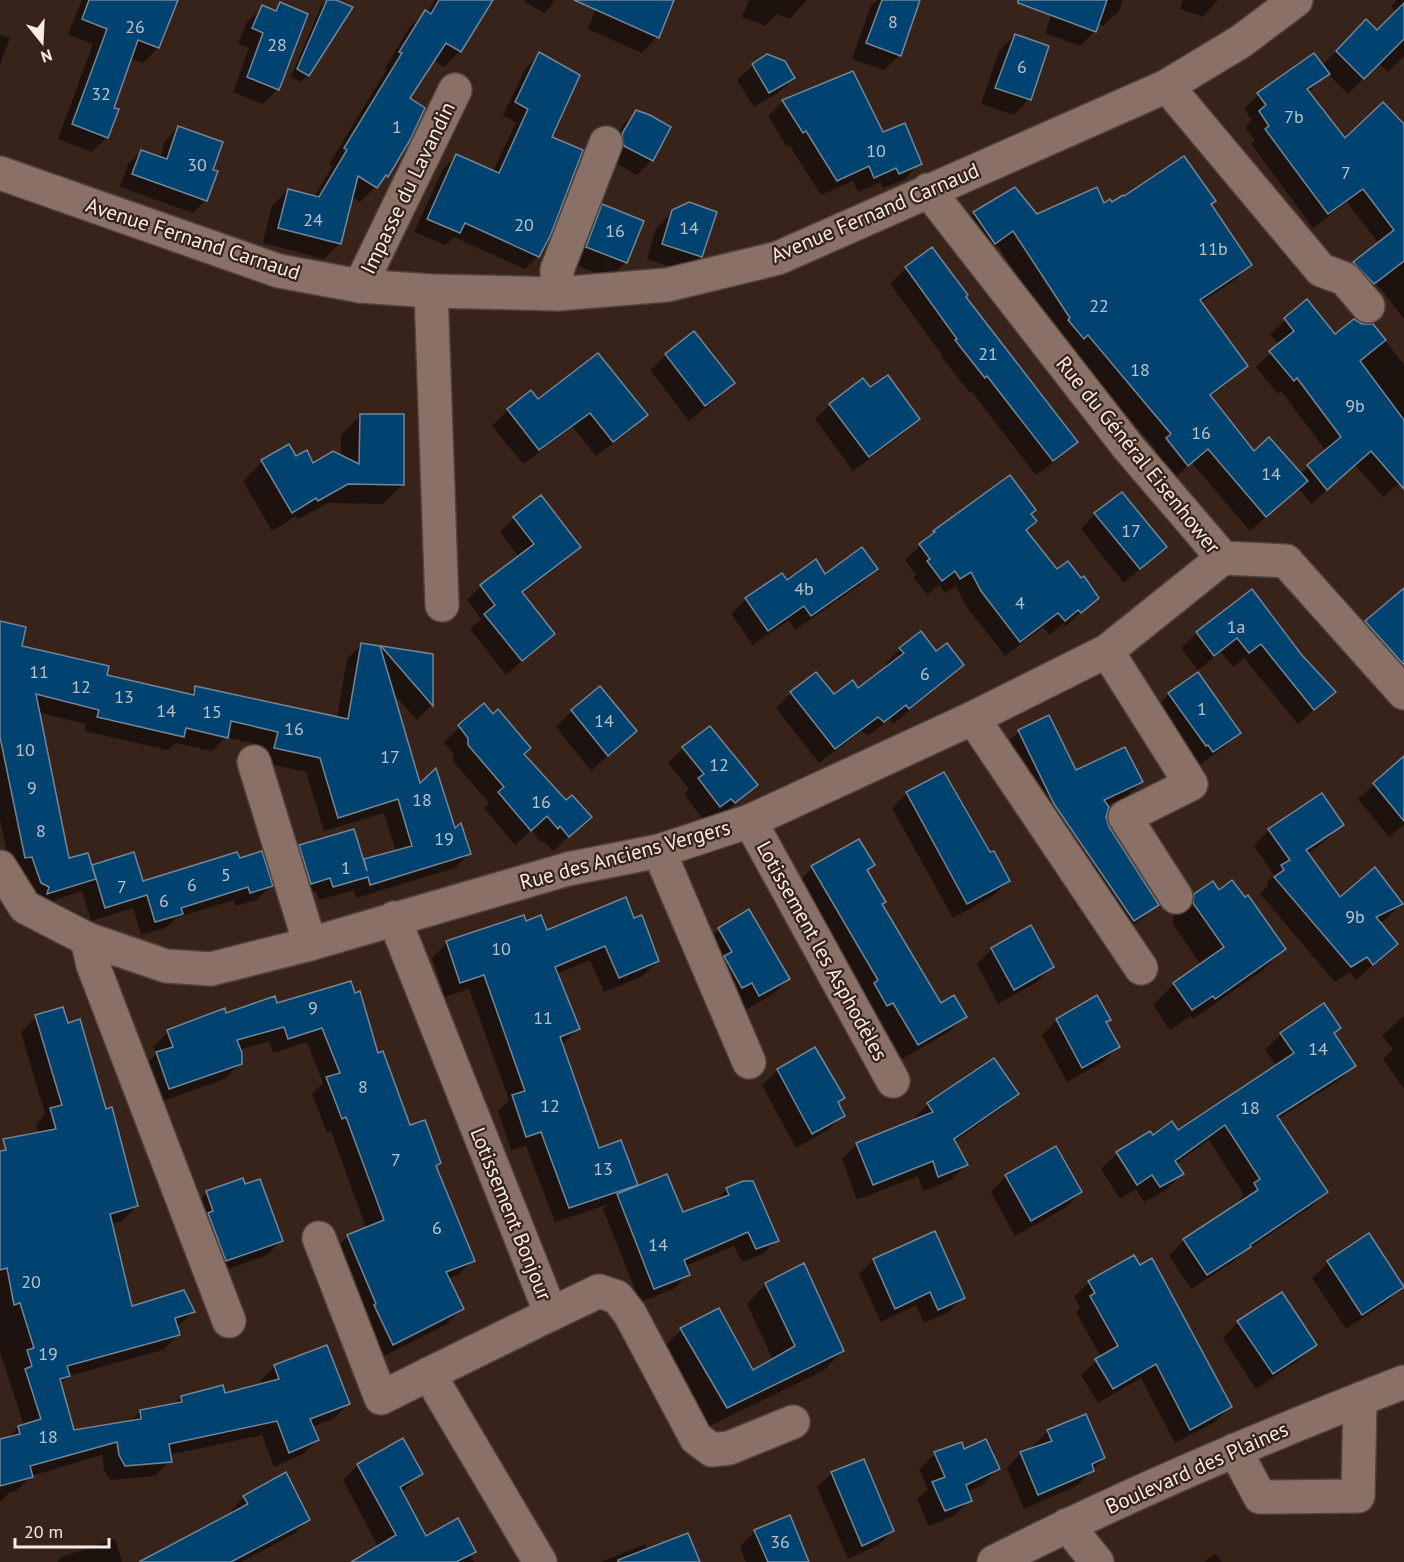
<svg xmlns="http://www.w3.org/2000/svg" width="1404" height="1562" font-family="'PT Sans',sans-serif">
<rect width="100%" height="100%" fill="#37231a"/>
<g fill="#0007" fill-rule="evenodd">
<path d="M82 0 176 1 158 48 143 63 130 58 112 109 107 137 92 152 58 139 93 44 68 34Z"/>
<path d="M327 0H332L308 75 301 82 291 77 321 6Z"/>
<path d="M435 0H482L460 51 444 67 433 60 408 98 387 176 360 202 352 197 340 243 324 259 263 243 272 206 288 190 314 197 333 165 329 164 387 69 385 68 410 27 425 12 427 13Z"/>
<path d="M525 0H554L551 6 544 13 525 2Z"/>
<path d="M599 0H672L657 37 642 53 588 29Z"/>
<path d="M749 0H807L790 19 777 14 765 26 742 17Z"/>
<path d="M877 0H914L900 55 884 70 852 59 871 6Z"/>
<path d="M1057 0H1123L1119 11 1103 26 1097 23 1095 31 1080 46 1045 33Z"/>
<path d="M1183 0H1218L1203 17 1180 9Z"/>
<path d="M1397 0H1404V56L1388 72 1379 63 1348 94 1328 74 1308 92 1345 141 1404 126V319L1377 284 1358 298 1339 278 1354 263 1379 244 1347 202 1313 228 1251 144 1255 141 1245 127 1252 120 1244 109 1258 95 1313 55 1322 66 1350 37 1377 32 1396 12 1391 6Z"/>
<path d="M280 4 278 89 263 104 233 92 249 48 238 44 247 22 262 7 273 11Z"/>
<path d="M0 34 10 38 0 65Z"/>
<path d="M1015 35 1029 99 1014 115 981 104 999 51Z"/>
<path d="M539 54 550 137 538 256 525 269 454 237 446 245 414 232 443 169 456 156 493 172 516 122 503 116 526 67Z"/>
<path d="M753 65 794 78 778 93 754 107 737 80Z"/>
<path d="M783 101 882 133 920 163 905 179 883 188 881 182 858 192 853 181 821 195 790 146 787 147 768 116Z"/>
<path d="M636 112 652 160 637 175 610 160 608 150 622 126Z"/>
<path d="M178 128 206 200 193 213 120 187 128 164 141 151 160 158 165 141Z"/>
<path d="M1111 204 1210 205 1250 264 1235 280 1200 303 1246 366 1231 381 1210 397 1254 453 1300 474 1326 451 1281 391 1278 394 1256 367 1279 345 1270 334 1307 301 1335 336 1362 325H1373L1404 365V479L1383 497 1355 465 1311 504 1299 488 1250 531 1192 463 1172 480 1152 455 1156 450 1072 350 1056 334 997 245 980 258 959 229 974 213 1036 216Z"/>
<path d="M603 206 626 262 610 278 571 263 587 222Z"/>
<path d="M673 212 702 256 686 272 647 259 656 228Z"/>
<path d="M932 249 964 297 1076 442 1060 458 1036 475 971 391 969 392 941 356 942 355 890 284 906 268Z"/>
<path d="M666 355 733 383 717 399 689 421 650 370Z"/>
<path d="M870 389 918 419 904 433 853 471 815 419 830 405Z"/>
<path d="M538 401 646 415 630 431 596 456 573 427 523 464 492 426 508 410Z"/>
<path d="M360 416 403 484 383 504 328 503 298 519 296 516 272 531 243 481 262 462 288 446 295 458 313 465 341 456V435Z"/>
<path d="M1009 477 1029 515 1035 521 1025 531 1057 571 1097 597 1065 627 1063 624 1049 635 1043 627 1005 656 966 606 956 586 945 593 939 585 927 595 913 577 916 575 905 560 934 532Z"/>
<path d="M1095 514 1165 547 1124 583 1081 529Z"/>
<path d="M514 518 579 547 565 561 522 594 553 634 506 675 470 629 481 619 467 600 481 586 519 557 500 532Z"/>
<path d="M876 569 861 584 795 630 789 620 753 645 731 614 746 599 787 582Z"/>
<path d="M1404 588V650L1381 670 1351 636Z"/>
<path d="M1252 592 1300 655 1334 692 1298 724 1244 658 1233 667 1221 652 1198 670 1181 648 1197 633Z"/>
<path d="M0 623 20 647 105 676 188 695 196 688 337 718 347 659 362 644 380 649 382 647 432 655V705L417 720 392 692 419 786 454 831 469 854 455 868 356 898 354 890 319 900 316 891 297 897 286 861 300 846 363 863 396 852 384 813 324 831 306 772 261 762 264 746 226 737 212 751 176 743 168 750 84 731 86 724 38 712 68 860 91 868 93 866 142 883 271 886 256 900 235 906 234 900 176 918 166 928 141 935 133 908 91 921 82 891 34 907 11 872 0 819Z"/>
<path d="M900 649 936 653 962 665 947 680 893 724 890 719 868 736 862 731 819 763 776 708 791 693 834 696 858 690 888 667 885 664Z"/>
<path d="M1169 694 1239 733 1223 748 1197 767 1153 710Z"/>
<path d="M484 705 522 754 565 802 590 817 553 851 544 841 542 843 531 830 515 845 484 808 489 803 453 761V754L444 742Z"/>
<path d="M572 711 635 731 591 771 556 727Z"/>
<path d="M1019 731 1075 772 1142 782 1127 796 1106 806 1105 817 1108 828 1157 904 1142 919 1119 935 1005 746Z"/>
<path d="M683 748 756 785 719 818 715 813 704 821 684 794 689 789 668 763Z"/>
<path d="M1404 758V825L1389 837 1358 799Z"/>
<path d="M944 774 989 854 1008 881 994 895 953 918 892 808 907 793Z"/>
<path d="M1342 825 1326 840 1307 854 1339 899 1401 904 1385 920 1379 923 1396 944 1356 980 1350 972 1335 982 1260 894 1268 885 1267 882 1274 875 1254 846 1269 830Z"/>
<path d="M873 864 866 871 880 905 940 1005 965 1016 950 1031 902 1059 878 1017 872 1020 797 883 812 868Z"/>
<path d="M1218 892 1285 949 1263 970 1193 1019 1191 1016 1170 1030 1153 1005 1174 984 1201 965 1173 924V917L1195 895Z"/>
<path d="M523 917 525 923 546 932 633 920 658 961 643 976 604 992 590 960 556 974 578 1029 561 1045 598 1149 637 1185 632 1190 682 1214 713 1203 727 1189 777 1240 763 1254 742 1262 734 1246 685 1266 688 1274 674 1289 640 1302 603 1209 609 1204 555 1222 526 1146 511 1150 498 1111 509 1100 469 989 445 997 432 958 447 943Z"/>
<path d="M719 929 788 979 773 994 744 1011 703 944Z"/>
<path d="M992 949 1052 967 1037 982 998 1004 977 964Z"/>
<path d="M276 1005 377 1055 409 1127 440 1163 435 1167 473 1260 458 1275 448 1279 462 1309 447 1324 378 1359 333 1251 348 1236 366 1228 331 1131 327 1133 312 1094 323 1083 307 1042 273 1053 269 1041 239 1050 240 1063 225 1079 154 1104 142 1069 156 1054 153 1047 168 1032 225 1015Z"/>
<path d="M1404 1016V1089L1383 1059 1393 1049 1382 1036Z"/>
<path d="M36 1017 67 1024 105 1111 137 1206 122 1221 111 1224 131 1308 193 1312 176 1328 178 1335 163 1350 68 1376 60 1384 73 1431 129 1423 141 1411 173 1405 182 1397 224 1394 261 1385 260 1381 275 1366 348 1404 333 1419 312 1427 318 1439 303 1454 274 1467 262 1435 169 1455 170 1461 155 1476 110 1480 104 1470 102 1455 31 1476 16 1491 9 1493 0 1502V1441L7 1439 19 1427 24 1426 0 1352V1175L41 1143 36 1124 45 1114 21 1032Z"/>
<path d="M1057 1020H1109L1105 1023 1118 1047 1103 1062 1067 1082 1042 1035Z"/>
<path d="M1281 1034H1333L1354 1066 1338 1081 1278 1119 1326 1192 1311 1207 1241 1254 1233 1262 1191 1289 1169 1256 1184 1240 1241 1203 1239 1200 1244 1195 1209 1140 1175 1164 1182 1174 1166 1190 1144 1202 1136 1189 1120 1199 1101 1169 1117 1154 1150 1133 1153 1137 1177 1132 1277 1066 1265 1050Z"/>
<path d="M815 1049 843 1098 837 1104 843 1115 828 1130 796 1148 762 1085 778 1070Z"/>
<path d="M993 1060 1017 1093 1002 1108 954 1142 966 1165 951 1180 923 1191 918 1176 857 1200 842 1159 857 1144 914 1121 913 1119 928 1104Z"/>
<path d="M1006 1176 1081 1192 1065 1208 1015 1236 991 1192Z"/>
<path d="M207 1193 281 1241 267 1255 212 1275 192 1207Z"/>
<path d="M1369 1235 1403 1286 1387 1302 1346 1329 1312 1278 1328 1263Z"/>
<path d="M873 1260 963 1298 949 1312 924 1323 916 1305 881 1322 859 1274Z"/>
<path d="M1089 1282 1230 1407 1215 1422 1175 1443 1141 1378 1098 1403 1081 1375 1101 1357 1076 1312 1080 1308 1074 1297Z"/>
<path d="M766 1284 843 1351 823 1371 707 1427 662 1349 681 1330 752 1372 773 1360 747 1304Z"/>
<path d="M1238 1322 1315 1344 1299 1360 1256 1389 1223 1338Z"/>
<path d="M1048 1431 1104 1458 1078 1485 1024 1509 1007 1468 1021 1453 1034 1448 1033 1446ZM1048 1436H1051L1054 1448Z"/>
<path d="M963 1451 998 1469 982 1485 967 1492 970 1500 954 1516 929 1526 917 1499 928 1489 919 1469 935 1454Z"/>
<path d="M358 1465 421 1474 401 1492 425 1538 474 1552 470 1555 474 1562H378L380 1550 343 1480Z"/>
<path d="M832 1473 893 1531 878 1545 848 1559 817 1487Z"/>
<path d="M244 1497 308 1519 294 1534 241 1562H156L231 1515 230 1512Z"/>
<path d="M755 1531 807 1562H746L740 1547Z"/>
<path d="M115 1539 122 1562H57L62 1557Z"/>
<path d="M645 1544 648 1550 699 1562H601Z"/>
<path d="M1215 1554 1222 1562H1204Z"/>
</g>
<g fill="#004371" stroke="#738697" stroke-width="1.5">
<path d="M89 0H178L159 48 138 40 114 108 119 109 108 138 72 124 107 29 82 19Z"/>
<path d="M327 0H336L353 7 309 76 297 69Z"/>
<path d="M439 0H493L461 52 446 43 410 98 425 108 410 140 388 177 386 175 377 188 358 176 341 244 278 228 288 189 319 197 347 150 344 148 402 53 399 52 425 10 431 14Z"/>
<path d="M574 0H674L659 38Z"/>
<path d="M882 0H920L901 56 866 43Z"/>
<path d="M1018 0H1107L1096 32 1018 3Z"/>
<path d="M280 2 308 14 279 90 247 77 263 33 252 28 262 5 276 11Z"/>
<path d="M1404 3V39L1364 79 1336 51 1366 19 1377 30Z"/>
<path d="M1015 34 1049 46 1031 100 995 88Z"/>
<path d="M539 52 580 75 552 137 583 150 551 234 539 257 465 223 460 233 427 219 456 154 499 173 528 109 515 102Z"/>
<path d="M1314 53 1330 74 1307 89 1345 138 1383 102 1404 124V261L1374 284 1353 262 1394 230 1363 189 1328 214 1265 129 1269 126 1259 111 1266 105 1257 93Z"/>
<path d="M767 54 785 61 795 78 769 93 752 64Z"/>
<path d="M853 71 883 132 905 123 922 164 899 174 896 168 874 178 869 166 837 181 806 131 803 133 782 100Z"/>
<path d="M636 110 650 115 671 127 653 161 624 146 622 134Z"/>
<path d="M178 126 223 142 213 170 218 171 207 201 132 174 141 150 167 159Z"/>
<path d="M1184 156 1216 201 1211 204 1252 265 1200 300 1248 366 1210 395 1254 451 1269 437 1308 481 1266 517 1208 449 1188 466 1166 438 1171 434 1088 335 1084 339 1068 320 1070 318 1013 231 995 244 973 212 1015 187 1037 214 1097 187 1104 203 1110 199 1112 202 1123 195 1124 196Z"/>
<path d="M689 202 717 212 702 257 662 244 672 210Z"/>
<path d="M602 204 644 221 627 263 586 247Z"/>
<path d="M932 247 968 295 966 297 1078 442 1053 461 987 376 985 378 955 340 957 339 905 267Z"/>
<path d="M1307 299 1335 334 1354 319 1362 324H1373L1386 340 1360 361 1404 420V489L1371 451 1327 490 1307 465 1341 437 1297 378 1294 381 1269 351 1294 331 1284 318Z"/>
<path d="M694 331 735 383 705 406 665 354Z"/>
<path d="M598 353 648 415 613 442 590 413 539 450 507 409 531 390 538 399Z"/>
<path d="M888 375 920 419 869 457 829 404 863 378 870 387Z"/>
<path d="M360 414H404V485L348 484 318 501 316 498 292 513 261 460 289 444 296 456 307 450 313 463 333 451 359 464Z"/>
<path d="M1010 475 1036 510 1031 514 1037 521 1026 530 1057 569 1068 561 1081 578 1084 576 1099 598 1081 613 1078 610 1065 621 1058 613 1020 642 981 591 971 572 960 579 955 571 942 581 927 561 930 559 919 544 935 532 933 531Z"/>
<path d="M1122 492 1167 547 1140 569 1094 513Z"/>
<path d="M541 495 581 547 522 592 555 634 522 661 484 614 495 605 480 585 534 544 513 517Z"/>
<path d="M862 547 878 569 811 616 804 606 768 631 745 598 782 573 787 580 816 559 825 574Z"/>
<path d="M1404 588V665L1365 621Z"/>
<path d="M1252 589 1301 654 1336 692 1314 710 1261 644 1249 653 1237 638 1214 656 1196 632Z"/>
<path d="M0 621 26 627 22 646 109 666 107 675 194 695 195 686 348 719 361 643 380 646 420 783 436 768 455 828 461 823 471 854 370 885 368 877 333 887 330 878 311 884 299 845 354 829 367 871 364 859 412 846 398 799 338 818 320 758 274 748 278 732 231 721 228 738 186 728 184 737 97 717 99 710 36 694 69 858 88 853 96 879 47 894 49 887 41 883 32 857 25 858 0 737Z"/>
<path d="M921 631 936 651 947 643 964 665 909 709 906 705 884 722 878 717 835 749 790 692 816 672 834 694 853 680 858 688 904 653 899 648Z"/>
<path d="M381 646 433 654V706Z"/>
<path d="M1198 672 1241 733 1213 752 1208 745 1206 746 1168 693Z"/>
<path d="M600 686 637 731 608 756 571 710Z"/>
<path d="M484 703 493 714 498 709 531 748 524 754 566 800 572 795 592 817 569 837 560 826 558 829 547 816 531 831 498 792 504 787 468 745V738L458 725Z"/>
<path d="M1049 715 1076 770 1125 747 1143 782 1104 800 1109 807 1106 817 1109 827 1159 905 1134 921 1054 804 1018 730Z"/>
<path d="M710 726 758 785 735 803 731 799 720 807 698 778 704 774 682 747Z"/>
<path d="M1404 756V821L1373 783Z"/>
<path d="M944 772 990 852 994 851 1010 881 967 904 906 792Z"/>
<path d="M1322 793 1344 825 1306 850 1340 897 1375 867 1403 904 1376 917 1398 944 1373 965 1367 957 1351 967 1274 877 1284 870 1281 865 1290 860 1268 829Z"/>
<path d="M859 839 875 865 867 870 886 902 882 904 941 1003 954 995 967 1017 918 1045 893 1003 887 1006 874 983 878 980 811 866Z"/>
<path d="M262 851 273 886 250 893 248 887 181 908 183 914 155 922 147 895 105 908 92 865 134 852 143 881 237 852 240 858Z"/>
<path d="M1232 880 1245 897 1248 895 1286 949 1215 999 1213 996 1192 1010 1173 983 1224 947 1193 903 1194 894 1213 881 1219 890Z"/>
<path d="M626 897 634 918 642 915 659 961 619 978 605 946 555 967 580 1029 560 1037 599 1148 621 1140 638 1185 569 1208 541 1132 526 1137 512 1095 525 1091 484 975 460 983 446 941 524 915 526 921 541 915 547 930Z"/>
<path d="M749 909 790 979 759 996 752 983 742 988 724 956 732 952 718 928Z"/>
<path d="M1031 925 1054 967 1014 990 991 948Z"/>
<path d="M351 981 355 993 360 991 378 1053 383 1051 410 1125 425 1120 441 1163 436 1166 475 1261 446 1272 464 1309 393 1345 374 1305 376 1304 347 1235 384 1220 346 1117 342 1119 326 1077 340 1073 322 1028 288 1039 284 1027 237 1040 242 1053V1064L169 1089 156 1052 173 1047 167 1030 225 1008 226 1013 275 996 277 1003Z"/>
<path d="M1097 995 1111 1020 1106 1022 1120 1047 1082 1068 1056 1019Z"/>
<path d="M1324 1003 1341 1028 1334 1033 1356 1066 1277 1116 1328 1192 1250 1245 1251 1247 1207 1275 1183 1239 1258 1190 1254 1183 1260 1179 1225 1125 1175 1161 1184 1174 1160 1187 1152 1175 1137 1185 1116 1152 1150 1131 1153 1135 1172 1121 1178 1130 1294 1053 1280 1033Z"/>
<path d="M63 1007 68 1023 80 1019 106 1109 112 1107 138 1206 110 1214 132 1306 184 1290 195 1312 175 1318 180 1335 67 1366 70 1376 60 1379 74 1430 141 1419 140 1410 182 1402 181 1396 223 1385 225 1393 279 1379 274 1365 327 1345 350 1404 310 1419 319 1440 289 1453 277 1421 169 1444 172 1462 125 1466 119 1455 117 1442 30 1466 33 1477 0 1486V1439L20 1434 18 1426 41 1419 25 1369 32 1366 27 1350 34 1348 20 1303 14 1305 7 1268 0 1270V1151L6 1150 3 1139 56 1129 50 1108 62 1105 35 1015Z"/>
<path d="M815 1047 845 1098 838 1102 845 1116 812 1134 777 1069Z"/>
<path d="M994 1058 1019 1094 954 1139 968 1165 938 1177 933 1161 873 1185 856 1143 933 1112 927 1103Z"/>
<path d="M1056 1146 1082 1192 1031 1221 1005 1175Z"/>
<path d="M667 1174 683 1212 729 1195 726 1188 743 1181H753L779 1241 756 1249 748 1232 684 1260 690 1275 654 1289 617 1194Z"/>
<path d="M243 1178 245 1184 260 1179 283 1241 226 1261 208 1213 213 1211 206 1191Z"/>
<path d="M935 1231 965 1298 938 1310 930 1292 895 1309 873 1259Z"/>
<path d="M1369 1233 1404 1287 1362 1315 1327 1261Z"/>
<path d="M1134 1255 1140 1265 1152 1258 1232 1407 1190 1430 1156 1364 1113 1389 1095 1359 1118 1346 1090 1296 1095 1293 1088 1281Z"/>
<path d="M804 1263 844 1351 727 1408 680 1328 719 1308 753 1370 795 1346 765 1283Z"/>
<path d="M1282 1292 1317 1345 1273 1374 1237 1321Z"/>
<path d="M1086 1414 1105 1458 1092 1464 1094 1471 1038 1495 1020 1452 1052 1441 1047 1430Z"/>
<path d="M403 1438 423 1474 400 1487 426 1536 458 1518 476 1552 456 1562H351L396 1535 357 1464Z"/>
<path d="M986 1439 1000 1469 966 1485 972 1501 945 1511 932 1482 945 1477 934 1452 962 1442 964 1449Z"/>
<path d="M864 1459 894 1531 862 1546 831 1472Z"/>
<path d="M286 1472 310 1520 231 1562H139L248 1504 243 1496Z"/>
<path d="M790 1515 809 1562H768L754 1530Z"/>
<path d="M688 1533 700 1562H618V1560Z"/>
</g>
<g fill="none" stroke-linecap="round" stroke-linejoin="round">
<defs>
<g id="minor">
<path d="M1167 86 1321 270 1345 279 1368 306"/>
<path d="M0 173 279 271 360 286 431 291 558 294 667 285 778 258 1167 86 1240 42 1296 0"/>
<path d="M928 190 1128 447 1223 558 1286 561 1404 693"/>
<path d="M360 286 455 90"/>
<path d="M431 291 442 605"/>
<path d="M558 294 557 270 606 143"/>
<path d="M1107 651 1191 784 1125 817 1176 897"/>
<path d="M973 718 1141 968"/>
<path d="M254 762 310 944"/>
<path d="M750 821 893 1081"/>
<path d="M659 851 749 1062"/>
<path d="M0 867 25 907 87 939 166 966 211 969 310 944 568 869 659 851 750 821 973 718 1107 651 1223 558"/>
<path d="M394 918 551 1314 429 1374 540 1562"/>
<path d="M87 939 93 965 229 1321"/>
<path d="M319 1238 381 1398 429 1374"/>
<path d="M551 1314 599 1291 617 1297 630 1314 696 1438 712 1450 729 1448 793 1422"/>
<path d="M1235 1450 1260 1497 1358 1496 1360 1399"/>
<path d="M1067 1525 1097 1562"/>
<path d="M994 1562C1127 1494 1265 1436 1404 1382"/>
</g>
</defs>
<use href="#minor" stroke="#53423b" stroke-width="36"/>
<use href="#minor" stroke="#897167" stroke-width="33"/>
</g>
<g text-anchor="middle" stroke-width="4.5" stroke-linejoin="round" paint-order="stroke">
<g font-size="18" fill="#bbc1c8">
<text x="893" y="28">8</text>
<text x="135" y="33">26</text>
<text x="277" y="51">28</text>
<text x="1022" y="73">6</text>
<text x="101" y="100">32</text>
<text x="1294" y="123">7b</text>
<text x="397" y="133">1</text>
<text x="876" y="157">10</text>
<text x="197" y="171">30</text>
<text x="1346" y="179">7</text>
<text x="313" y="226">24</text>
<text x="524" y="231">20</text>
<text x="689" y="234">14</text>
<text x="615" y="237">16</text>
<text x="1213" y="255">11b</text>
<text x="1099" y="312">22</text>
<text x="988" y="360">21</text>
<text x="1140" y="376">18</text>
<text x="1355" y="412">9b</text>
<text x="1201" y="439">16</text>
<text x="1271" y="480">14</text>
<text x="1131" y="537">17</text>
<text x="804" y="595">4b</text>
<text x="1020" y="609">4</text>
<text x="1236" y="633">1a</text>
<text x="39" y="678">11</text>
<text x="925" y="680">6</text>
<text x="81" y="693">12</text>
<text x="124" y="703">13</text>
<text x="1202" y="715">1</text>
<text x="166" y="717">14</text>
<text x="212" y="718">15</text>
<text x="604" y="727">14</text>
<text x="294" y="735">16</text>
<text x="25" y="756">10</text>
<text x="390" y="763">17</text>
<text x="719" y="771">12</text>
<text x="32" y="794">9</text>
<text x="422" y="806">18</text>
<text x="541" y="808">16</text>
<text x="41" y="837">8</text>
<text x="444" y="845">19</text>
<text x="346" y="874">1</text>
<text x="226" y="881">5</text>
<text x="192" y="891">6</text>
<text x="122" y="893">7</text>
<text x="164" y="907">6</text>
<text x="1355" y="923">9b</text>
<text x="501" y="955">10</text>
<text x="313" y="1014">9</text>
<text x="543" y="1024">11</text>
<text x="1318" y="1055">14</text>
<text x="363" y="1093">8</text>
<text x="550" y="1112">12</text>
<text x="1250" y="1114">18</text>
<text x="396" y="1166">7</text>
<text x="603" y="1175">13</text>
<text x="437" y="1234">6</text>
<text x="658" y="1251">14</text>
<text x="31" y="1288">20</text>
<text x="48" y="1360">19</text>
<text x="48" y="1443">18</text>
<text x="780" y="1548">36</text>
</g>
<g font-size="21" fill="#f9ebe5" stroke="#37231a">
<text transform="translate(408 188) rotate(-64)" y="7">Impasse du Lavandin</text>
<text transform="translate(875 213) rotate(-23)" y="7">Avenue Fernand Carnaud</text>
<text transform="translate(193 239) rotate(18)" y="7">Avenue Fernand Carnaud</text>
<text transform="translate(1138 455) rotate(51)" y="7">Rue du Général Eisenhower</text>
<text transform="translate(625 855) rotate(-15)" y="7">Rue des Anciens Vergers</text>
<text transform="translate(822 951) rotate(61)" y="7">Lotissement les Asphodèles</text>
<text transform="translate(511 1214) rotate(68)" y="7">Lotissement Bonjour</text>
<text transform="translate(1197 1468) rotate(-24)" y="7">Boulevard des Plaines</text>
</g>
</g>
<g transform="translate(42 42) rotate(162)" stroke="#37231a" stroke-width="4.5" paint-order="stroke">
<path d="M0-4.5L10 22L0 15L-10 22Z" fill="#f9ebe5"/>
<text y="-9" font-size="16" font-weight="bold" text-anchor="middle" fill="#f9ebe5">N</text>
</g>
<path d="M15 1538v9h94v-9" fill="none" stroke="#f9ebe5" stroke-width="3"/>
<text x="24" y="1538" font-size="18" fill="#f9ebe5" stroke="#37231a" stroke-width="4.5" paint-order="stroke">20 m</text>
</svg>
